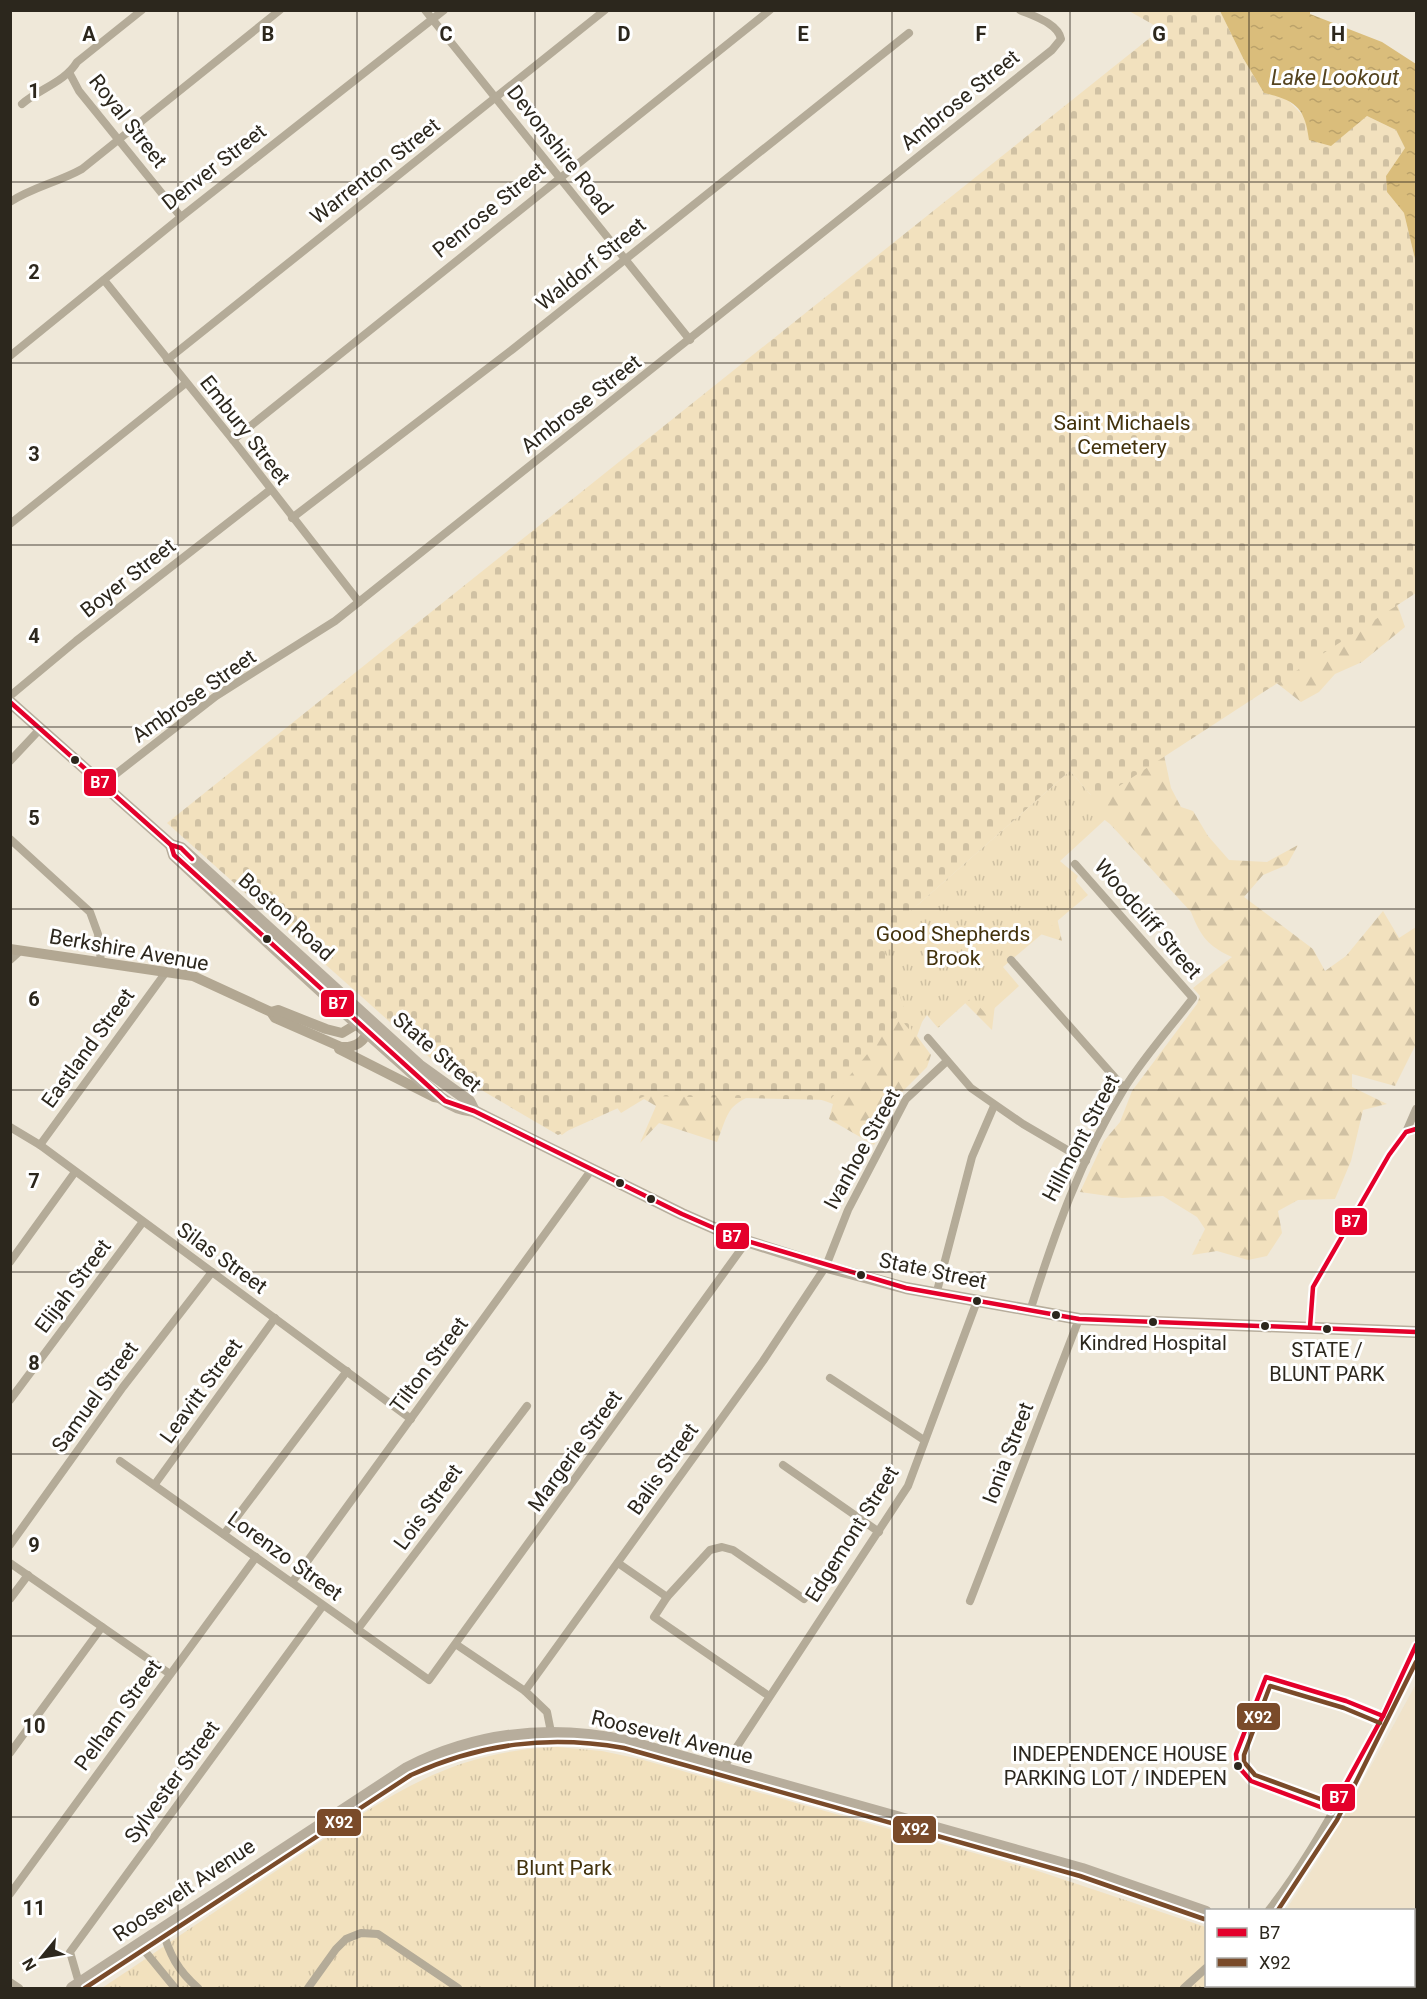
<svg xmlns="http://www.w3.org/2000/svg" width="1427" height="1999" font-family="Roboto,sans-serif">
<defs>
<pattern id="forest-firs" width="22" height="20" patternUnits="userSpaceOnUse" patternTransform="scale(1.5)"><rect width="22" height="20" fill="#f2e1be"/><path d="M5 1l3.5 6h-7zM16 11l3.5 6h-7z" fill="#d0c1a3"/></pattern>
<pattern id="cemetery-stones" width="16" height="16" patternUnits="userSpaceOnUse" patternTransform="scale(1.5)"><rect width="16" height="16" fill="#f2e1be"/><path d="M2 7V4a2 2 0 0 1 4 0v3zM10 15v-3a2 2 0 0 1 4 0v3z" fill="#d0c1a3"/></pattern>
<pattern id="park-tufts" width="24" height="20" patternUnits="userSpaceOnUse" patternTransform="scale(1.5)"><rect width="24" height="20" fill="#f2e1be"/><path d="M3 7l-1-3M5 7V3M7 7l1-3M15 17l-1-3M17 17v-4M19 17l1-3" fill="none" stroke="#d0c1a3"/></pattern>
<pattern id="water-ripples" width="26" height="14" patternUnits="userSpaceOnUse" patternTransform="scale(1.5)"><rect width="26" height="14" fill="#dabd7b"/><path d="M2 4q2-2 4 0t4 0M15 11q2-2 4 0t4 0" fill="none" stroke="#bba26a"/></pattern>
</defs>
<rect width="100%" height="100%" fill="#efe8d9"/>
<path fill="#f0e3ca" d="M1416 1684V1683V1960L1414 1959V1910H1286L1326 1848Z"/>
<path fill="url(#forest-firs)" d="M1396 601 1405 627 1362 662 1335 674 1319 692 1301 702 1274 681 1164 755 1171 788 1181 807 1193 811 1208 836 1229 860 1267 862 1298 845 1287 865 1263 875 1244 897 1313 949 1325 971 1346 956 1383 911 1399 938 1416 927V1044L1395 1086 1352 1074V1087L1387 1104 1363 1110 1351 1161 1335 1199 1298 1200 1278 1211 1282 1233 1267 1256 1248 1260 1217 1251 1192 1255 1205 1229 1197 1217 1163 1196 1122 1198 1080 1192 1104 1141 1120 1122 1132 1091 1197 1004 1200 996 1193 988 1232 957C1208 946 1201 937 1191 912L1110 824 1097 814 1055 857 1078 876 1065 901 1056 913 1062 941 1031 931 1002 946 992 1030 961 999 926 1011 917 1036 931 1055 927 1067 901 1093 874 1145 829 1119 833 1104C801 1092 759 1081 732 1108 725 1116 721 1133 717 1142L659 1123 640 1143 656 1106 644 1099 621 1113 613 1102 604 1103 562 1135 528 1116 855 945Z"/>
<path fill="url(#cemetery-stones)" d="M1129 11H1220L1243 58 1264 93 1286 98 1331 145 1367 116 1396 130 1405 148 1386 176 1387 192 1404 213 1416 263V593L1096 801 1070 771 880 938 913 1034 898 1016 830 1100 645 1096 558 1135 437 1064 167 823 1161 29Z"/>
<g fill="url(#park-tufts)">
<path d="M1070 771 1109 816 1059 862 1088 895 1003 967 1019 986 987 1015 971 998 938 1028 927 1015 913 1034 880 938Z"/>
<path d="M557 1747 602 1751 640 1759 1038 1871 1206 1927V1986H1245L1244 1988H102C166 1945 230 1901 294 1859 384 1800 445 1751 557 1747Z"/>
</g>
<path fill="url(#water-ripples)" d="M1220 11H1310V14L1382 42 1416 64V263L1404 213 1387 192 1386 176 1405 148 1396 130 1367 116 1331 146 1309 140C1305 108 1296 100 1264 93L1243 58Z"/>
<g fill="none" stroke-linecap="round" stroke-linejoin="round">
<g stroke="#b4ab98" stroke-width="8">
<path d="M425 10 690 340"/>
<path d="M70 74 79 91 181 217"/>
<path d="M22 104C39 89 65 82 77 62L142 10"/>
<path d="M10 202C33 187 59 182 82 169L280 10"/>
<path d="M104 280 233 440 359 602"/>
<path d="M10 356 181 217 444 10"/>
<path d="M167 360 605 10"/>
<path d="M233 440 770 10"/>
<path d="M292 518 513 349 909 33"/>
<path d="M10 524 186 383"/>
<path d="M10 696 76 641 270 490"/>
<path d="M10 761 41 728"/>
<path d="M103 784 216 696 335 621 1052 50 1061 39C1058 23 1033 16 1020 10"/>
<path d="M10 839 90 912 98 934 101 962"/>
<path d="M10 960 20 951"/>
<path d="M1011 960 1124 1088"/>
<path d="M928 1038 971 1088 1023 1124 1086 1161"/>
<path d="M10 1127 40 1145 411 1419"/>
<path d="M40 1145 166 972"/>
<path d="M10 1262 75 1172"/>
<path d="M936 1295 972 1157 994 1106"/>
<path d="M1030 1311C1055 1232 1080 1160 1124 1089 1144 1057 1170 1028 1193 998L1075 864"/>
<path d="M1310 1327 1313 1287 1389 1155 1406 1132 1416 1109"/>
<path d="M830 1378 924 1440"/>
<path d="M10 1400 142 1223"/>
<path d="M120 1461 429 1680 747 1241"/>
<path d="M783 1465 879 1532"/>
<path d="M155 1484 275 1318"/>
<path d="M224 1534 347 1371"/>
<path d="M10 1545 123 1387 212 1272"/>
<path d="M10 1563 170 1674"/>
<path d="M618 1563 667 1597 710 1550 722 1547 733 1550 804 1599"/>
<path d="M293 1581 592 1169"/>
<path d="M667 1597 654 1617 769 1696"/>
<path d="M10 1599 28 1575"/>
<path d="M970 1601 1079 1319"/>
<path d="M357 1630 527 1406"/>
<path d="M457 1645 525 1691 547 1712 551 1732"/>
<path d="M525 1691 763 1361 826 1266 848 1210 906 1099 947 1061"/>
<path d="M10 1753 102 1627"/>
<path d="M723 1768 908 1486 977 1301"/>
<path d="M10 1894 256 1557"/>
<path d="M1269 1910C1328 1834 1375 1733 1416 1645"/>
<path d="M162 1928C169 1954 178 1971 198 1988"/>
<path d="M139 1944 175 1988"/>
<path d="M10 1982 19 1988"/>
<path d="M79 1983 70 1952 322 1607"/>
<path d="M308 1988 336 1949 346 1939 361 1933 378 1934 458 1988"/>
<path d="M1184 1988 1206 1968"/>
</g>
<g stroke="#b2a792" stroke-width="10">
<path d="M10 949 193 976 271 1012 275 1018 341 1047C356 1048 364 1042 370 1028"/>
<path d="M271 1012 278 1010 326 1029 342 1033 362 1021"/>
<path d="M339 1049 434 1097 440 1098"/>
</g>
<g stroke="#b7ad9c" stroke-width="12">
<path d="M10 702 171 845 181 848 419 1065 469 1101 474 1111"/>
<path d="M171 845 174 855C262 937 350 1019 441 1098 450 1105 463 1110 474 1111L682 1214 737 1238 831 1268 906 1288 1079 1319 1416 1332"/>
<path d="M1414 1984 1416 1985"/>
<path d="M72 1988 407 1768C476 1733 551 1725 626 1741L1082 1869 1206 1912"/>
</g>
<defs>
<g id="bus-1">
<path d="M10 702 171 845 181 848 192 859"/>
<path d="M171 845 174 855 445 1101 474 1111 682 1214 737 1238 906 1288 1079 1319 1416 1332"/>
<path d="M1310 1327 1313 1287 1389 1155 1406 1132 1416 1129"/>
<path d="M1266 1677 1346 1701 1383 1716 1331 1811 1251 1781 1237 1765 1236 1754Z"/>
<path d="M1383 1716 1416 1645"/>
</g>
<g id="bus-2">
<path d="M1334 1804 1255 1775 1244 1762V1755L1270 1686 1344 1708 1380 1723"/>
<path d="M1278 1910 1337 1820 1416 1662"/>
<path d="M85 1988 411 1775C481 1743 549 1735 624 1748L1080 1876 1204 1919"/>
</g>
</defs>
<use href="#bus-1" stroke="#fff" stroke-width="9"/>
<use href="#bus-2" stroke="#fff" stroke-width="9"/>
<use href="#bus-1" stroke="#e4002b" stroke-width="4.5"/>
<use href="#bus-2" stroke="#7a4b2a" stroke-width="4.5"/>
</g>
<path fill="none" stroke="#2c271d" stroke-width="1.5" stroke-opacity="0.55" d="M178 10V1988M357 10V1988M535 10V1988M714 10V1988M892 10V1988M1070 10V1988M1249 10V1910M10 182H1416M10 363H1416M10 545H1416M10 727H1416M10 909H1416M10 1090H1416M10 1272H1416M10 1454H1416M10 1636H1416M10 1817H1416M1249 1986V1988"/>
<g fill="#2c271d" stroke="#fff" stroke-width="2">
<circle cx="75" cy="760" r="5"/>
<circle cx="267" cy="939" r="5"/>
<circle cx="620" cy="1183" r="5"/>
<circle cx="651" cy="1199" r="5"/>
<circle cx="861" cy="1275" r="5"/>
<circle cx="977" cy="1301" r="5"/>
<circle cx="1056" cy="1315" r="5"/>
<circle cx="1153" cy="1322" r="5"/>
<circle cx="1265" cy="1326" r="5"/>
<circle cx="1327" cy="1329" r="5"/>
<circle cx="1238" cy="1766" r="5"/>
</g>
<g text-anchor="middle" stroke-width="6" stroke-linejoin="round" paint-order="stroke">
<g font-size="20" fill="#2c271d" stroke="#fff">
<text x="1153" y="1350">Kindred Hospital</text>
<text x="1327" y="1357">STATE /<tspan x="1327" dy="24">BLUNT PARK</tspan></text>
<text x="1227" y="1761" text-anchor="end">INDEPENDENCE HOUSE<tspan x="1227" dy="24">PARKING LOT / INDEPEN</tspan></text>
</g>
<g font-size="21" fill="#2c271d" stroke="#fff">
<text transform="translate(960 100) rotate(-39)" y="7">Ambrose Street</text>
<text transform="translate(128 121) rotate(52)" y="7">Royal Street</text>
<text transform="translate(560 150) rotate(52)" y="7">Devonshire Road</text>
<text transform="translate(214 167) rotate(-38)" y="7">Denver Street</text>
<text transform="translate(375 171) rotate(-38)" y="7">Warrenton Street</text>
<text transform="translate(489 210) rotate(-39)" y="7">Penrose Street</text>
<text transform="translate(591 264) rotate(-39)" y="7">Waldorf Street</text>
<text transform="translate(581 404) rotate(-38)" y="7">Ambrose Street</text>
<text transform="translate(245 430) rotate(52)" y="7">Embury Street</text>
<text transform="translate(128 578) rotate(-38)" y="7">Boyer Street</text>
<text transform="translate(194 696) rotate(-35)" y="7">Ambrose Street</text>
<text transform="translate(286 917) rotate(42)" y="7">Boston Road</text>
<text transform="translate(1148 919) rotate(49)" y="7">Woodcliff Street</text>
<text transform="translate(129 950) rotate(10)" y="7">Berkshire Avenue</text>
<text transform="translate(88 1048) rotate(-54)" y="7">Eastland Street</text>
<text transform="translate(437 1052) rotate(41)" y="7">State Street</text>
<text transform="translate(1081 1138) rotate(-62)" y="7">Hillmont Street</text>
<text transform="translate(862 1149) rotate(-61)" y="7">Ivanhoe Street</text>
<text transform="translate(222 1258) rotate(36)" y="7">Silas Street</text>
<text transform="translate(933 1271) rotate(12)" y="7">State Street</text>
<text transform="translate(73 1286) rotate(-53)" y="7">Elijah Street</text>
<text transform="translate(429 1365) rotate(-53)" y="7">Tilton Street</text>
<text transform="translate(201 1391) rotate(-54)" y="7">Leavitt Street</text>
<text transform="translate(95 1397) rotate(-54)" y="7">Samuel Street</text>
<text transform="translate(575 1451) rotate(-54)" y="7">Margerie Street</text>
<text transform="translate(1008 1453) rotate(-69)" y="7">Ionia Street</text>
<text transform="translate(663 1469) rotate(-55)" y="7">Balis Street</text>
<text transform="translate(428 1507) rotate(-54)" y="7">Lois Street</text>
<text transform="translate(852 1534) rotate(-58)" y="7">Edgemont Street</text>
<text transform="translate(285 1556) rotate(36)" y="7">Lorenzo Street</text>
<text transform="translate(118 1715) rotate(-54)" y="7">Pelham Street</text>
<text transform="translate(672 1737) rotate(14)" y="7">Roosevelt Avenue</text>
<text transform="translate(172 1782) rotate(-54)" y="7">Sylvester Street</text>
<text transform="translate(184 1890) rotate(-34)" y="7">Roosevelt Avenue</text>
</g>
<g font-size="21" fill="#43320c" stroke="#fff">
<text x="1122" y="430">Saint Michaels<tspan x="1122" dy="24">Cemetery</tspan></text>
<text x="953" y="941">Good Shepherds<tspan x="953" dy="24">Brook</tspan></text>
<text x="564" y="1875">Blunt Park</text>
</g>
<g font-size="22" font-style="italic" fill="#55441f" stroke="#fff">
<text x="1335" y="85">Lake Lookout</text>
</g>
</g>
<g font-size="20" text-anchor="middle" font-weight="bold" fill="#2c271d" stroke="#fff" stroke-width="6" stroke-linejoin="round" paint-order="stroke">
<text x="89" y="41">A</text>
<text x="268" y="41">B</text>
<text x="446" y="41">C</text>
<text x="624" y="41">D</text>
<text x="803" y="41">E</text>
<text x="981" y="41">F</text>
<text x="1159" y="41">G</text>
<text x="1338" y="41">H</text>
<text x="34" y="98">1</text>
<text x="34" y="279">2</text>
<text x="34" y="461">3</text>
<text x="34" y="643">4</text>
<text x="34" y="825">5</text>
<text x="34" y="1006">6</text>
<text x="34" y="1188">7</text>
<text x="34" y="1370">8</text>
<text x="34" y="1552">9</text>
<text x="34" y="1733">10</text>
<text x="34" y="1915">11</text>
</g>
<g stroke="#fff" stroke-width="2">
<rect x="83" y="768" width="34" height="29" rx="6" fill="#e4002b"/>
<rect x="320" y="989" width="35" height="29" rx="6" fill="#e4002b"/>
<rect x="1334" y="1207" width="34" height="29" rx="6" fill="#e4002b"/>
<rect x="715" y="1222" width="35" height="28" rx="6" fill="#e4002b"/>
<rect x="1236" y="1702" width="45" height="29" rx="6" fill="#7a4b2a"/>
<rect x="1321" y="1783" width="35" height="29" rx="6" fill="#e4002b"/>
<rect x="316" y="1808" width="46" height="29" rx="6" fill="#7a4b2a"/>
<rect x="892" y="1815" width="45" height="29" rx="6" fill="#7a4b2a"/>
</g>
<g font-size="16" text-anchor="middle" font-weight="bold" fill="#fff">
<text x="100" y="788">B7</text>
<text x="338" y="1009">B7</text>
<text x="1351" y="1227">B7</text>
<text x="732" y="1242">B7</text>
<text x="1258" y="1723">X92</text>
<text x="1339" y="1803">B7</text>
<text x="339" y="1828">X92</text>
<text x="915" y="1835">X92</text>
</g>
<rect width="1427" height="1999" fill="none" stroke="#2c271d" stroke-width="24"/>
<rect x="1205" y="1909" width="210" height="78" fill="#ffffff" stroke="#aba9a5" stroke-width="1.5"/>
<rect x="1217" y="1928" width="30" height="9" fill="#e4002b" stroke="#aba9a5" stroke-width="1.5"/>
<text x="1259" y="1939" font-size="18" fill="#2c271d">B7</text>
<rect x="1217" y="1958" width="30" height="9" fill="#7a4b2a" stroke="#aba9a5" stroke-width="1.5"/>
<text x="1259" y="1969" font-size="18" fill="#2c271d">X92</text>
<g transform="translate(42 1957) rotate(240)" stroke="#ffffff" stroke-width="4.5" paint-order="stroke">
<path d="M0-4.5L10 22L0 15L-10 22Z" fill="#2c271d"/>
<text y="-9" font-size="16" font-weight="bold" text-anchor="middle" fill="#2c271d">N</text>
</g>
</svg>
